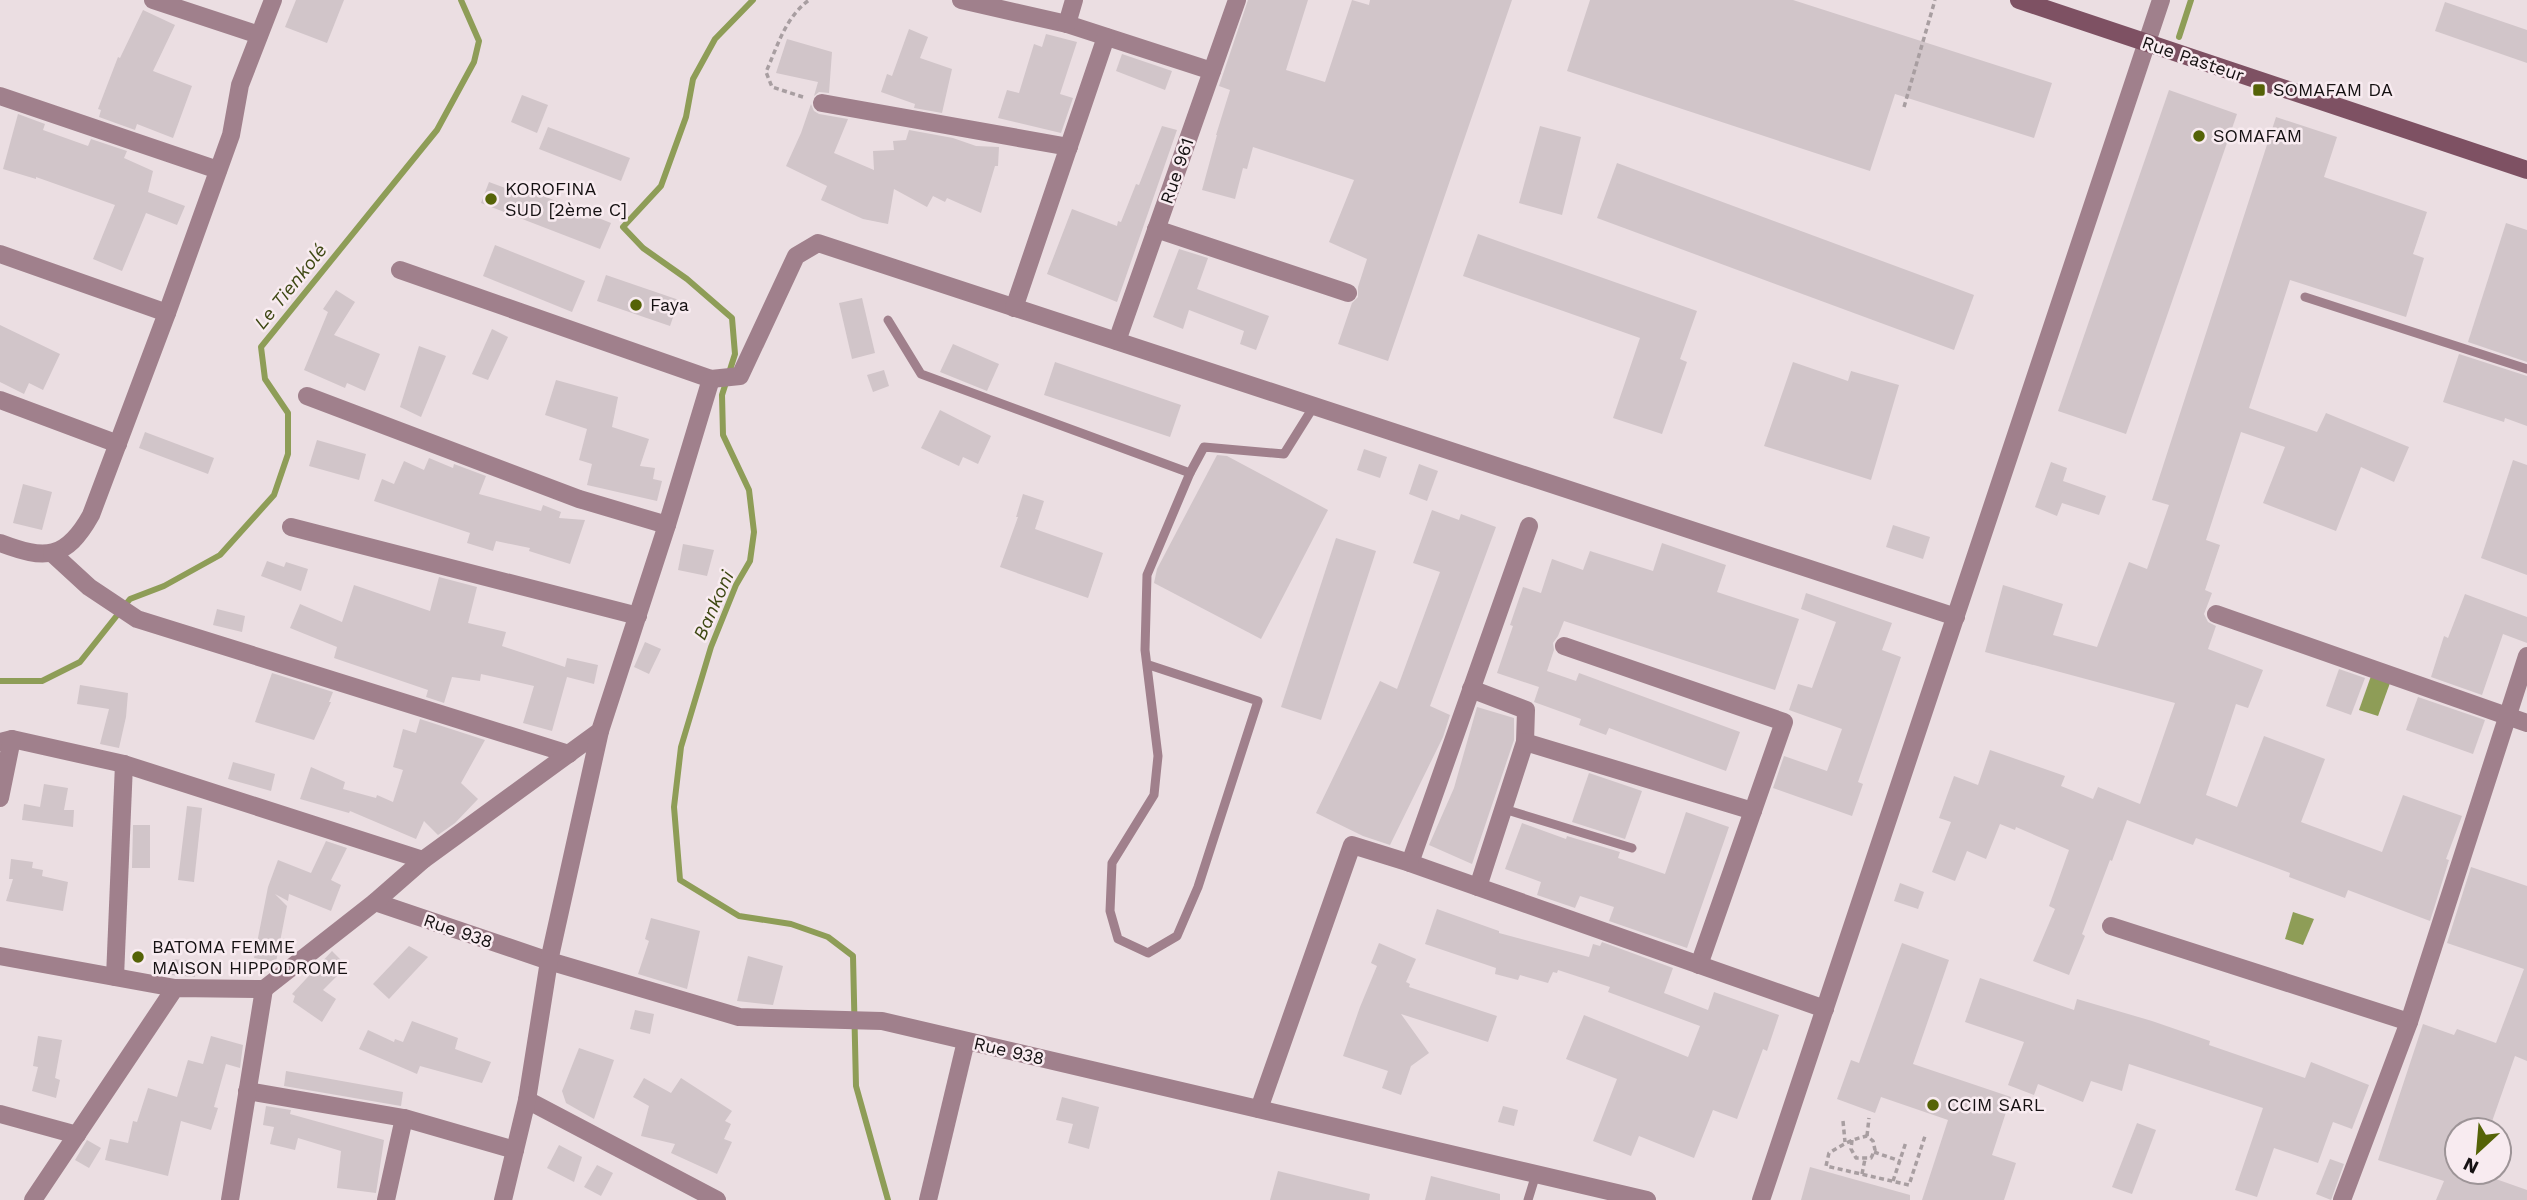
<svg xmlns="http://www.w3.org/2000/svg" width="2527" height="1200" font-family="'Work Sans',sans-serif">
<rect width="100%" height="100%" fill="#ebdee2"/>
<g fill="#8e9d57">
<path d="M2371 676 2390 683 2378 716 2359 710Z"/>
<path d="M2293 912 2314 919 2303 945 2285 939Z"/>
</g>
<g fill="none" stroke-linecap="round" stroke-linejoin="round">
<g stroke="#8e9d57" stroke-width="6">
<path d="M753 0 715 39 693 79 686 117 661 186 623 227 643 248 687 279 732 318 735 354 722 395 723 435 749 490 754 532 750 561 736 585 711 647 681 747 674 807 680 880 739 916 791 924 828 937 853 956 856 1086 888 1200"/>
<path d="M2179 37 2191 0"/>
<path d="M0 681H42L80 662 130 599 164 586 220 555 274 495 288 454V413L265 379 261 347 437 130 474 62 479 41 461 0"/>
</g>
</g>
<g fill="#d1c5c9">
<path d="M296 0H344L327 43 285 27Z"/>
<path d="M1248 0H1308L1286 70 1325 82 1352 0 1369 5 1370 0H1512L1388 361 1338 344 1352 303 1358 297V287L1367 259 1329 242 1354 180 1253 147 1247 169 1243 168 1235 199 1202 190 1217 135H1216L1230 90 1219 86Z"/>
<path d="M1590 0H1793L2052 83 2034 138 1895 94 1870 171 1567 71Z"/>
<path d="M2445 2 2527 30V63L2435 31Z"/>
<path d="M143 10 175 25 153 71 192 86 173 138 137 124 135 130 99 117 101 110 98 109 118 57 120 58Z"/>
<path d="M909 29 928 37 920 58 952 69 942 113 914 108 915 104 881 92 887 74 892 76Z"/>
<path d="M1046 34 1077 42 1060 94 1073 98 1061 133 998 118 1007 90 1019 93 1034 44 1042 47Z"/>
<path d="M787 39 832 52 829 93 819 92 814 96 818 82 776 73Z"/>
<path d="M1122 54 1172 71 1165 90 1116 71Z"/>
<path d="M2169 90 2237 114 2126 434 2058 411Z"/>
<path d="M522 95 548 105 537 133 511 122Z"/>
<path d="M811 104 814 111 819 114 848 119 834 153 874 170 873 151 894 150 893 141 906 140 909 130 953 138 976 146 999 147 998 166H995L981 213 947 198 945 202 933 196 927 207 894 189 888 224 863 219 821 200 827 186 786 166 801 133Z"/>
<path d="M18 114 45 124 43 130 88 146 91 139 127 151 124 158 153 171 148 192 185 206 177 225 146 213 122 271 93 259 115 205 36 177V179L3 169Z"/>
<path d="M2276 117 2337 137 2324 177 2427 212 2413 254 2424 258 2406 317 2290 280 2249 408 2317 432 2326 413 2409 447 2394 482 2361 467 2336 531 2263 503 2285 447 2241 432 2206 540 2220 545 2205 590 2212 593 2204 614 2208 622 2216 626 2208 649 2263 670 2248 708 2236 704 2206 795 2237 807 2264 736 2325 759 2301 822 2382 852 2403 795 2462 816 2446 859 2449 860 2430 921 2348 890 2345 898 2289 877 2290 873 2196 838 2193 845 2127 820 2112 861 2110 860 2082 934 2085 936 2069 975 2033 961 2055 909 2049 906 2069 850 2016 827 2015 830 2000 824 1986 859 1967 851 1955 881 1932 872 1951 822 1939 818 1954 776 1978 785 1990 750 2065 776 2061 786 2093 799 2098 787 2140 804 2175 703 1985 652 2003 585 2063 604 2053 635 2097 647 2129 562 2147 569 2169 505 2152 500Z"/>
<path d="M1162 126 1177 130 1117 302 1047 274 1072 209 1117 226 1118 221 1121 222 1136 184 1139 185Z"/>
<path d="M1540 126 1581 137 1562 215 1519 203Z"/>
<path d="M548 127 630 158 621 181 539 149Z"/>
<path d="M1617 163 1974 295 1954 350 1597 218Z"/>
<path d="M489 182 524 195 526 189 611 223 600 249 481 203Z"/>
<path d="M2506 223 2527 230V362L2468 342Z"/>
<path d="M1478 234 1697 311 1680 359 1687 362 1662 434 1613 418 1640 338 1463 276Z"/>
<path d="M495 245 585 281 572 312 483 276Z"/>
<path d="M1179 249 1208 258 1197 289 1269 316 1256 350 1240 344 1244 331 1189 310 1183 329 1153 317Z"/>
<path d="M606 275 679 300 670 326 597 301Z"/>
<path d="M336 290 355 302 334 335 380 354 365 391 347 383 345 388 304 370 328 312 323 309Z"/>
<path d="M862 298 875 353 852 359 839 303Z"/>
<path d="M0 325 60 354 43 390 29 383 24 394 0 382Z"/>
<path d="M492 329 508 337 488 380 472 374Z"/>
<path d="M953 344 999 364 987 391 940 372Z"/>
<path d="M419 346 446 356 421 417 400 407Z"/>
<path d="M2459 354 2527 376V426L2505 418 2504 422 2443 402Z"/>
<path d="M1055 362 1181 405 1170 437 1044 395Z"/>
<path d="M1793 362 1848 381 1851 371 1899 385 1871 480 1764 446Z"/>
<path d="M884 370 889 386 873 392 867 375Z"/>
<path d="M556 380 618 397 612 427 649 439 640 466 655 468 653 479 662 481 657 501 587 485 592 464 579 460 587 429 545 415Z"/>
<path d="M940 410 991 436 978 464 963 457 959 466 921 448Z"/>
<path d="M145 432 214 458 208 474 139 448Z"/>
<path d="M317 440 366 454 359 480 309 466Z"/>
<path d="M1364 449 1387 457 1380 478 1357 470Z"/>
<path d="M1217 455 1227 456 1328 510 1261 639 1154 583 1157 569Z"/>
<path d="M429 458 453 468 454 464 486 476 479 494 541 511 543 505 561 512 559 518 585 520 570 564 529 551 530 548 496 541 493 551 467 543 470 533 374 501 382 479 394 484 404 461 424 470Z"/>
<path d="M2513 460 2527 465V575L2481 558Z"/>
<path d="M2051 462 2067 468 2063 481 2106 496 2099 515 2062 503 2057 516 2035 507Z"/>
<path d="M1419 464 1438 471 1427 501 1409 494Z"/>
<path d="M23 484 52 492 42 530 13 523Z"/>
<path d="M1023 494 1044 501 1035 529 1103 553 1088 598 1000 567 1018 517H1016Z"/>
<path d="M1432 510 1459 520 1461 514 1496 527 1430 706 1450 715 1443 737 1390 845 1363 836 1316 813 1380 681 1397 689 1440 572 1413 563Z"/>
<path d="M1893 525 1930 537 1923 559 1886 547Z"/>
<path d="M1336 538 1376 551 1321 720 1281 707Z"/>
<path d="M1662 543 1726 565 1717 592 1799 619 1775 690 1564 621 1558 636 1553 643 1554 650 1547 671 1576 681 1579 673 1740 732 1726 771 1609 728 1606 735 1579 725 1581 719 1534 702 1539 687 1497 673 1513 626 1510 625 1523 587 1541 593 1552 559 1583 570 1590 551 1653 571Z"/>
<path d="M683 544 714 550 707 576 678 570Z"/>
<path d="M267 561 284 567 286 562 308 569 301 591 261 576Z"/>
<path d="M439 577 477 587 468 623 506 632 502 646 565 667 567 658 598 665 594 684 567 677 552 731 523 723 534 686 481 674 480 681 452 677 444 703 426 697 428 690 334 658 337 647 290 628 300 604 342 622 354 585 430 611Z"/>
<path d="M1806 593 1892 623 1882 650 1901 657 1858 782 1863 784 1852 816 1773 788 1784 756 1827 771 1842 729 1789 710 1798 684 1812 688 1836 622 1801 609Z"/>
<path d="M2465 594 2527 617V643L2503 634 2482 695 2431 677 2444 636 2448 638Z"/>
<path d="M217 609 245 616 242 632 213 625Z"/>
<path d="M645 642 661 649 649 674 634 667Z"/>
<path d="M2339 669 2365 678 2351 715 2326 706Z"/>
<path d="M272 673 333 692 329 702H331L314 740 255 722Z"/>
<path d="M80 685 128 693 126 717 119 748 100 744 109 709 77 704Z"/>
<path d="M2418 697 2485 720 2473 754 2406 730Z"/>
<path d="M1477 707 1514 718V740L1472 864 1429 845 1454 788Z"/>
<path d="M420 719 485 740 461 783 478 799 455 823 438 835 424 821 416 839 350 811 349 813 300 799 311 767 345 782 343 789 376 798 377 795 393 802 403 770 393 767 403 729 416 733Z"/>
<path d="M233 762 275 774 271 791 228 779Z"/>
<path d="M1589 773 1642 791 1625 839 1572 822Z"/>
<path d="M44 784 68 788 64 810H74L73 827 22 820 24 804 40 807Z"/>
<path d="M187 806 202 808 194 882 178 880Z"/>
<path d="M1686 812 1729 827 1687 948 1609 921 1614 907 1580 896 1575 908 1537 895 1541 882 1505 869 1522 823 1566 839 1567 836 1620 852 1618 858 1665 874Z"/>
<path d="M133 825H150V868H132Z"/>
<path d="M326 841 347 848 331 880 341 885 331 911 289 894 288 901 275 894 287 906 276 962 254 958 268 887 278 860 311 873Z"/>
<path d="M11 859 33 862 32 868 43 870 42 876 68 882 63 911 6 901 13 879H9Z"/>
<path d="M2471 867 2527 886V1061L2515 1056 2489 1130H2457V1172H2476L2527 1190V1200H2436L2444 1181 2378 1160 2423 1024 2454 1035 2457 1029 2496 1043 2524 969 2447 943Z"/>
<path d="M1900 883 1924 892 1918 909 1894 901Z"/>
<path d="M1437 909 1499 931V933L1589 957 1593 944 1600 946 1602 942 1673 968 1664 993 1708 1010 1714 992 1779 1015 1767 1051 1763 1049 1737 1119 1713 1110 1694 1158 1639 1136 1631 1156 1593 1141 1617 1079 1566 1059 1584 1015 1688 1057 1700 1026 1608 992 1610 987 1558 970 1557 973 1553 972 1548 983 1520 975 1518 980 1495 974 1496 968 1425 944Z"/>
<path d="M651 918 700 931 687 989 638 974 649 941 645 939Z"/>
<path d="M1379 943 1416 959 1406 982 1410 984 1409 987 1497 1016 1488 1042 1401 1014 1429 1053 1411 1066 1401 1095 1382 1088 1388 1071 1343 1056 1360 1007 1377 966 1371 963Z"/>
<path d="M1902 943 1949 960 1913 1064 2011 1097 1992 1155 2016 1163 2004 1200H1922L1948 1120 1881 1097 1875 1113 1837 1099 1851 1060 1859 1063Z"/>
<path d="M409 946 428 957 389 999 373 984Z"/>
<path d="M332 951 347 966 323 990 336 999 322 1022 293 1002 295 996 292 994Z"/>
<path d="M748 956 783 966 773 1005 737 1001Z"/>
<path d="M172 959 196 961 195 977 171 975Z"/>
<path d="M1980 978 2074 1010 2077 999 2152 1021 2210 1041 2209 1045 2305 1078 2311 1062 2369 1085 2352 1129 2333 1122 2318 1163 2274 1148 2257 1197 2235 1190 2263 1108 2129 1064 2122 1091 2091 1081 2083 1102 2038 1084 2034 1095 2008 1085 2024 1042 1965 1022Z"/>
<path d="M635 1010 654 1014 650 1034 630 1029Z"/>
<path d="M412 1021 458 1038 455 1049 491 1062 482 1083 420 1066 417 1074 359 1049 368 1030 394 1042 395 1039 403 1042Z"/>
<path d="M38 1036 62 1040 55 1078 60 1080 56 1098 32 1091 38 1067 33 1066Z"/>
<path d="M211 1036 243 1045 240 1068 226 1064 214 1107 218 1108 211 1130 181 1121 168 1176 105 1160 110 1139 128 1143 133 1121 137 1122 148 1088 177 1097 188 1060 203 1064Z"/>
<path d="M579 1048 614 1060 594 1119 566 1103 562 1091Z"/>
<path d="M286 1071 403 1092 401 1106 284 1086Z"/>
<path d="M644 1078 671 1093 681 1078 732 1111 725 1121 731 1124 724 1139 732 1142 717 1174 671 1153 675 1144 641 1136 649 1106 633 1097Z"/>
<path d="M1062 1097 1099 1107 1089 1149 1068 1143 1073 1124 1056 1120Z"/>
<path d="M266 1106 291 1110 290 1114 384 1140 376 1193 337 1188 341 1151 298 1138 295 1150 270 1144 274 1127 263 1125Z"/>
<path d="M1503 1106 1518 1110 1514 1126 1498 1122Z"/>
<path d="M2137 1123 2156 1130 2132 1194 2112 1187Z"/>
<path d="M87 1140 101 1148 89 1168 75 1160Z"/>
<path d="M559 1145 582 1157 574 1182 547 1168Z"/>
<path d="M2330 1159 2344 1164 2331 1200 2316 1194Z"/>
<path d="M597 1165 613 1173 601 1196 584 1187Z"/>
<path d="M1810 1167 1910 1195V1200H1801Z"/>
<path d="M1278 1171 1370 1194 1369 1200H1270Z"/>
<path d="M1431 1176 1500 1194V1200H1425Z"/>
</g>
<g fill="none" stroke-linecap="round" stroke-linejoin="round">
<g stroke="#a89ea1" stroke-width="3.5" stroke-dasharray="5 3.5" stroke-linecap="butt">
<path d="M803 97 772 87 766 72C778 45 785 18 809 0"/>
<path d="M1904 107 1935 0"/>
<path d="M1843 1121 1845 1142"/>
<path d="M1867 1136 1869 1118"/>
<path d="M1852 1140 1851 1149 1856 1158H1871L1875 1150 1873 1141 1867 1136C1852 1139 1842 1145 1829 1153L1826 1166 1909 1185 1925 1136"/>
<path d="M1874 1152 1900 1161"/>
<path d="M1862 1174 1865 1159"/>
<path d="M1893 1181 1906 1142"/>
</g>
<g stroke="#a0808c" stroke-width="9">
<path d="M2305 297 2527 369"/>
<path d="M888 320 921 374 1190 473 1147 575 1145 650 1158 756 1154 795 1112 863 1110 911 1118 939 1148 953 1177 936 1198 887 1258 701 1149 665"/>
<path d="M1190 473 1204 447 1284 454 1314 406"/>
<path d="M1504 809 1632 848"/>
<path d="M1528 1200 1536 1174"/>
</g>
<g stroke="#a0808c" stroke-width="18">
<path d="M153 0 259 35"/>
<path d="M961 0 1067 24 1212 71"/>
<path d="M1067 24 1074 0"/>
<path d="M0 96 218 170"/>
<path d="M822 103 1069 147"/>
<path d="M1156 229 1348 293"/>
<path d="M0 254 167 313"/>
<path d="M400 270 711 379 740 376 796 256 818 243 1956 617"/>
<path d="M1014 308 1106 37"/>
<path d="M1117 341 1237 0"/>
<path d="M307 396 579 499 667 525"/>
<path d="M0 400 118 444"/>
<path d="M291 527 638 616"/>
<path d="M0 543C45 560 66 560 91 515L167 313 231 135 240 85 273 0"/>
<path d="M52 553 89 587 137 619 569 754"/>
<path d="M2216 614 2527 723"/>
<path d="M1564 646 1784 722 1699 965"/>
<path d="M1471 689 1526 710 1525 742 1478 887 1825 1009"/>
<path d="M0 742 12 739 124 764 423 860"/>
<path d="M1525 742 1753 811"/>
<path d="M0 798 12 739"/>
<path d="M1478 887 1410 863 1529 526"/>
<path d="M375 902 549 961 739 1017 882 1021 1647 1200"/>
<path d="M2111 926 2409 1022"/>
<path d="M0 956 175 988"/>
<path d="M115 977 124 764"/>
<path d="M247 1091 404 1118 515 1150"/>
<path d="M527 1100 717 1200"/>
<path d="M1259 1109 1352 845 1410 863"/>
<path d="M0 1114 77 1135"/>
<path d="M33 1200 175 988 264 989 375 902 423 860 600 731 667 525 711 379"/>
<path d="M230 1200 264 989"/>
<path d="M386 1200 404 1118"/>
<path d="M503 1200 527 1100 549 961 600 731"/>
<path d="M928 1200 966 1041"/>
<path d="M1761 1200 2161 0"/>
<path d="M2342 1200 2409 1022 2527 656"/>
</g>
<path stroke="#7e5163" stroke-width="18" d="M2019 0 2527 170"/>
</g>
<g fill="#556307" stroke="#f8ebf0" stroke-width="2.5">
<rect x="2252" y="83" width="14" height="14" rx="3.5"/>
<circle cx="2199" cy="136" r="7"/>
<circle cx="491" cy="199" r="7"/>
<circle cx="636" cy="305" r="7"/>
<circle cx="138" cy="957" r="7"/>
<circle cx="1933" cy="1105" r="7"/>
</g>
<g text-anchor="middle" stroke-width="5" stroke-linejoin="round" paint-order="stroke">
<g font-size="18" fill="#151112" stroke="#f8ebf0">
<text transform="translate(2193 59) rotate(19)" y="6">Rue Pasteur</text>
<text transform="translate(1177 171) rotate(-71)" y="6">Rue 961</text>
<text transform="translate(458 931) rotate(19)" y="6">Rue 938</text>
<text transform="translate(1009 1051) rotate(13)" y="6">Rue 938</text>
</g>
<g font-size="18" fill="#151112" stroke="#f8ebf0" text-anchor="start">
<text x="2273" y="96">SOMAFAM DA</text>
<text x="2213" y="142">SOMAFAM</text>
<text x="505" y="195">KOROFINA<tspan x="505" dy="21">SUD [2ème C]</tspan></text>
<text x="650" y="311">Faya</text>
<text x="152" y="953">BATOMA FEMME<tspan x="152" dy="21">MAISON HIPPODROME</tspan></text>
<text x="1947" y="1111">CCIM SARL</text>
</g>
<g font-size="19" font-style="italic" fill="#3e4813" stroke="#f8ebf0">
<text transform="translate(290 286) rotate(-51)" y="7">Le Tienkolé</text>
<text transform="translate(713 605) rotate(-66)" y="7">Bankoni</text>
</g>
</g>
<g transform="translate(2478 1151) rotate(206)"><circle r="33" fill="#f8ebf0" stroke="#9d9497" stroke-width="2"/>
<path d="M0-5L12 26L0 18L-12 26Z" fill="#556307"/>
<text y="-10" font-size="19" font-weight="bold" text-anchor="middle" fill="#151112">N</text>
</g>
</svg>
